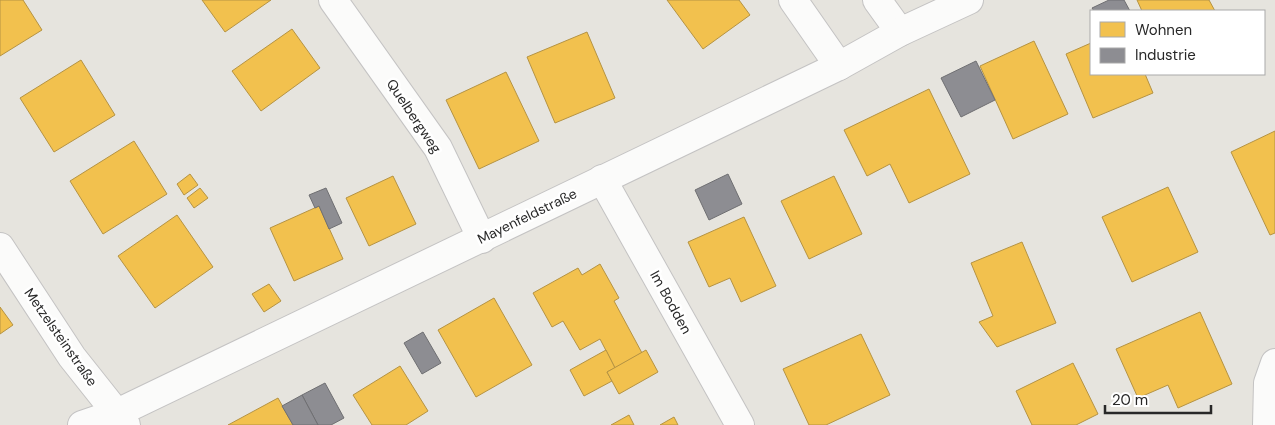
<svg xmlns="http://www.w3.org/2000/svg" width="1275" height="425" font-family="'DM Sans',sans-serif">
<rect width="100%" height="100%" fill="#e6e4de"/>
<g fill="#f2c14e" stroke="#b59343">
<path d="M0 0H23L42 30 0 56Z"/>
<path d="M202 0H271L225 32Z"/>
<path d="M667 0H739L750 15 703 49Z"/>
<path d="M1137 0H1209L1215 11H1142Z"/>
<path d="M292 29 320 68 261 111 232 71Z"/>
<path d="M587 32 615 98 555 123 527 57Z"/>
<path d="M1034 41 1068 114 1013 139 980 66Z"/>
<path d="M1091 43V74H1145L1153 93 1093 118 1066 54Z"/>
<path d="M81 60 115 115 54 152 20 98Z"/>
<path d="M506 72 539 141 479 169 446 100Z"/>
<path d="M929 89 970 174 909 203 890 164 867 176 844 130Z"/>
<path d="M1275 131V233L1270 235 1231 152Z"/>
<path d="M134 141 167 194 103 234 70 181Z"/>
<path d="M190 174 198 185 184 195 177 184Z"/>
<path d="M393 176 416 224 369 246 346 198Z"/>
<path d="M834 176 862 234 809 259 781 201Z"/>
<path d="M1168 187 1198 252 1132 282 1102 217Z"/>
<path d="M200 188 208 198 194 208 187 198Z"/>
<path d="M319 206 343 259 294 281 270 228Z"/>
<path d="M177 215 213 267 155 308 118 256Z"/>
<path d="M744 217 776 286 741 302 730 278 709 287 688 242Z"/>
<path d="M1022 242 1056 323 997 347 979 322 993 316 971 263Z"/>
<path d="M600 264 619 298 614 301 642 353 615 368 600 339 580 350 563 321 552 327 533 293 578 268 582 275Z"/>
<path d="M269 284 281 301 264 312 252 294Z"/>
<path d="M494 298 532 365 476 397 438 330Z"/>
<path d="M0 307 13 325 0 334Z"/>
<path d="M1200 312 1232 384 1178 408 1168 385 1138 398 1116 349Z"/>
<path d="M861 334 890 395 826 425H809L783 369Z"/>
<path d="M606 350 615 368 607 372 612 381 584 396 570 370Z"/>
<path d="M646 350 658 372 619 394 607 372Z"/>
<path d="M1073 363 1098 414 1076 425H1032L1016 391Z"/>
<path d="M400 366 428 411 406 425H372L353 395Z"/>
<path d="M278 398 293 425H228Z"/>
<path d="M629 415 634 425H611Z"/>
<path d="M674 417 678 425H660Z"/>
</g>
<g fill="#8d8d92" stroke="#6f6f72">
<path d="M1109 0H1124L1130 11H1094L1092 8Z"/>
<path d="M976 61 995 100 961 117 941 78Z"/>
<path d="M728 174 742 204 709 220 695 190Z"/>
<path d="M326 188 342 223 329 229 319 206 315 208 309 195Z"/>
<path d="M423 332 441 363 422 374 404 343Z"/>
<path d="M325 383 344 418 331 425H318L302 395Z"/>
<path d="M302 395 318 425H293L282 406Z"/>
</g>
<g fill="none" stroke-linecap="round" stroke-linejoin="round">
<defs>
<g id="minor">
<path d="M333 0 438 148 482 239"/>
<path d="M793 0 839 66"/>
<path d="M877 0 900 32"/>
<path d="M602 179 740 425"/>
<path d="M0 247 72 357 126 425"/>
<path d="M82 425 117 413 839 66 900 32 969 0"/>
<path d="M1267 425 1268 383 1275 363"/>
</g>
</defs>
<use href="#minor" stroke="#c4c3c3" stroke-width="30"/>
<use href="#minor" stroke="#fbfbfa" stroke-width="28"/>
</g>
<g text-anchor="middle" stroke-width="5" stroke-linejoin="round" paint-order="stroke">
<g font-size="14" fill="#282828" stroke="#fff">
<text transform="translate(414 116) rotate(56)" y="5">Quelbergweg</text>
<text transform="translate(527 216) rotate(-26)" y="5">Mayenfeldstraße</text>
<text transform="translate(671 302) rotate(61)" y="5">Im Bodden</text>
<text transform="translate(61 337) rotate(55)" y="5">Metzelsteinstraße</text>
</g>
</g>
<rect x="1090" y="10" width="175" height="65" fill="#ffffff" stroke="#a9a9a9"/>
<rect x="1100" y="22" width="25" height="15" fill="#f2c14e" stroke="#a9a9a9"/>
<text x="1135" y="35" font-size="15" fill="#282828">Wohnen</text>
<rect x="1100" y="48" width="25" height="15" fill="#8d8d92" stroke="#a9a9a9"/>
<text x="1135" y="60" font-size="15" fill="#282828">Industrie</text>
<path d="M1105 405v8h106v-8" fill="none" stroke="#282828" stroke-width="2.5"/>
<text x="1112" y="405" font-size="15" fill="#282828" stroke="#ffffff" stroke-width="4" paint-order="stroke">20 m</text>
</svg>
